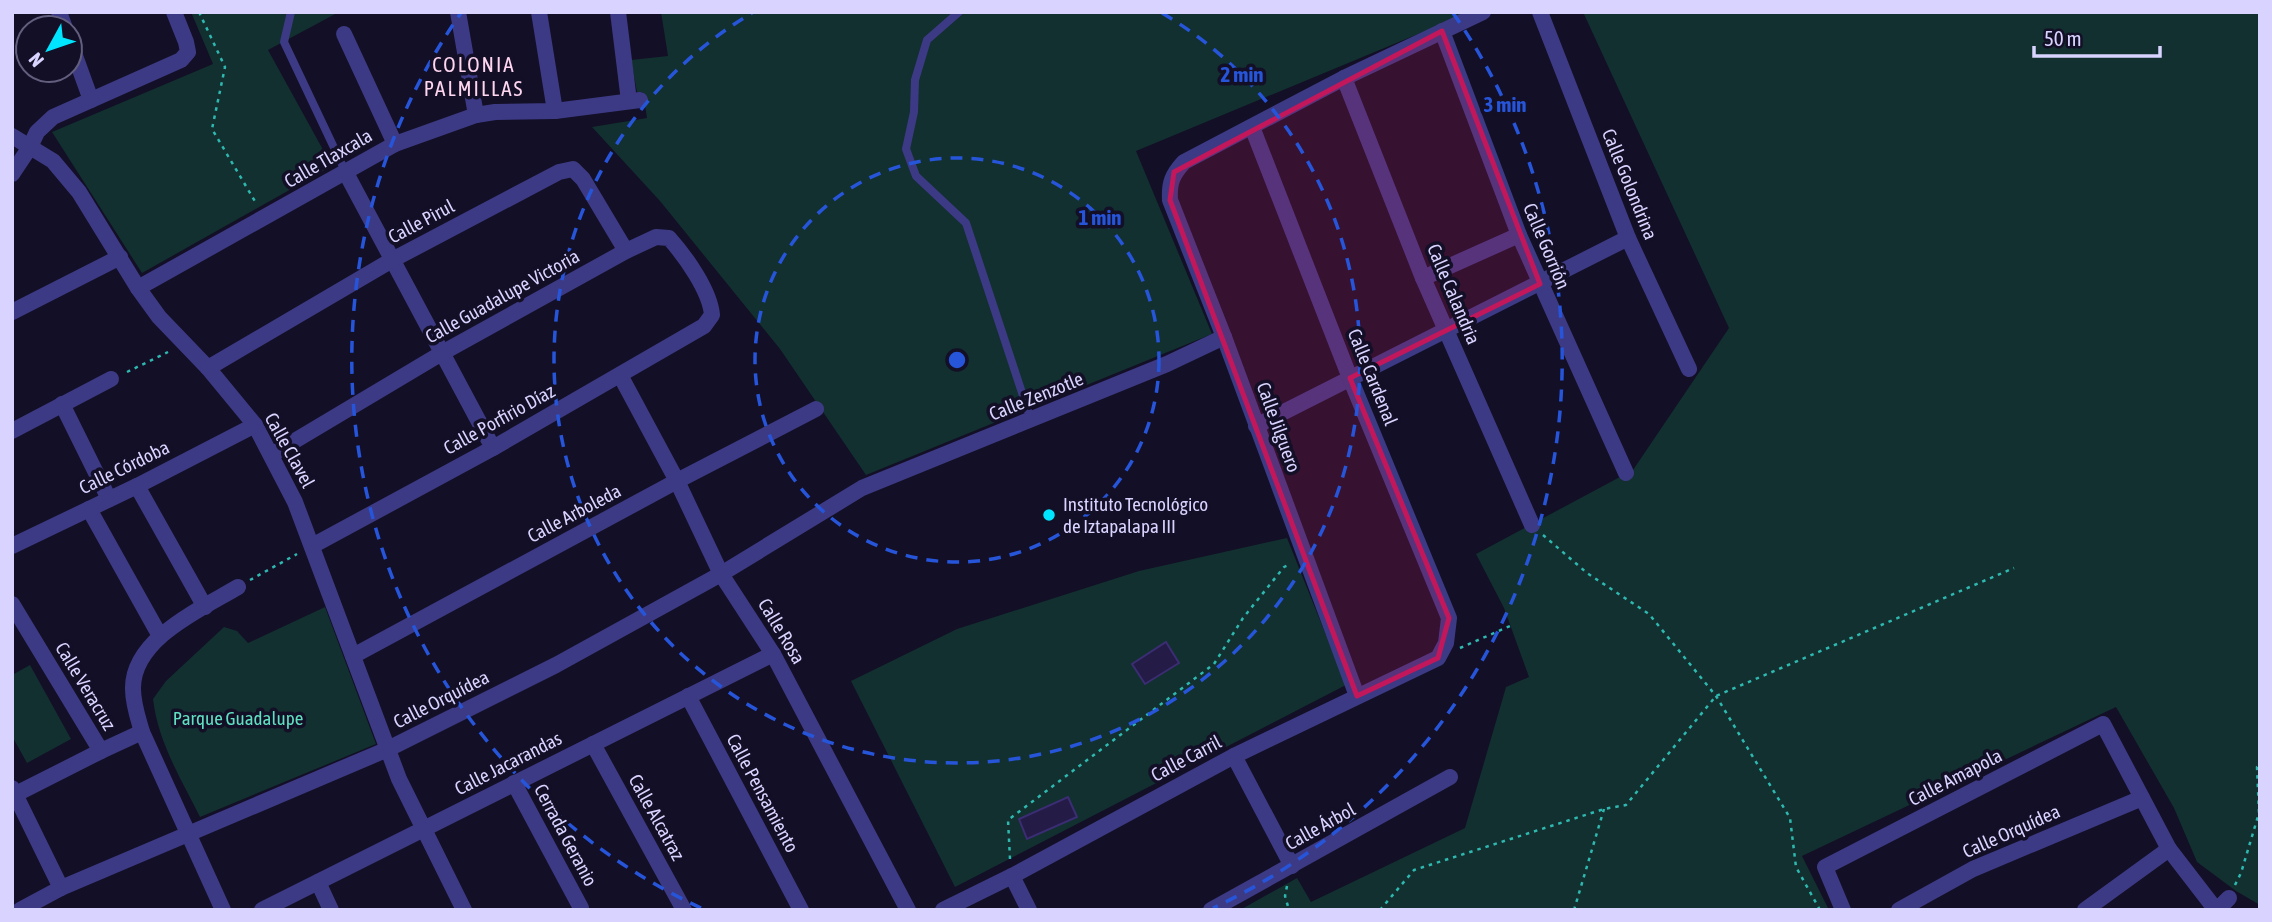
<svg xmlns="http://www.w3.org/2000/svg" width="2272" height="922" font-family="'Asap Condensed',sans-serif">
<rect width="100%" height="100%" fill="#130f26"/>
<g fill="#12302f">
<path d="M191 12H339L268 50 332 166 142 273 52 132 213 64Z"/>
<path d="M661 12H1471L1136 151 1212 334 866 475 780 349 660 201 592 127 647 118 643 92H637L631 60 668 56Z"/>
<path d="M1583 12H2260V905L2236 891 2197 862 2174 808 2116 707 1802 856 1829 910H1240L1297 878 1311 902 1465 828 1506 687 1529 677 1504 608 1476 554 1633 470 1729 328Z"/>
<path d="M1287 538 1346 685 955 887 851 681 957 629 1139 571Z"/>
<path d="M325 607 376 744 200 817C181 779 158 742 153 699L166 681 224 627 237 631 248 643Z"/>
<path d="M30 665 71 739 27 763 12 736V675Z"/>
</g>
<g fill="#241b47" stroke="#3b2d73" stroke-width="2">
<path d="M1166 642 1179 663 1145 684 1132 664Z"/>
<path d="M1068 797 1077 817 1027 839 1019 819Z"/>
</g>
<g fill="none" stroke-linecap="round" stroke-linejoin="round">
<g stroke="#2fb8b0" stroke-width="2.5" stroke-dasharray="3.5 5" stroke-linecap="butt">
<path d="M199 12 225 67 212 129 256 203"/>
<path d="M127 372 168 352"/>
<path d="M1543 535 1587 573 1649 614 1716 696 1790 818 1796 867 1820 910"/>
<path d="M250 580 297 554"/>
<path d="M1460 648 1510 626"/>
<path d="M1010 859 1008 820 1214 664 1243 618 1284 567 1290 564"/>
<path d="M2235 885 2241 873 2259 813 2257 767 2260 765"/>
<path d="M1287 886 1285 896 1289 910"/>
<path d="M1380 910 1414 870 1604 809 1626 805 1716 696 2014 568"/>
<path d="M1574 910 1604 809"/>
</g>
<g stroke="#3d3a85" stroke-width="8">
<path d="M291 12 284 42 346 173"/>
<path d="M959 12 927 40 915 80 914 112 906 149 916 176 966 223 1031 420"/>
</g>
<g stroke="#3d3a85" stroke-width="16">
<path d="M59 12 65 28"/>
<path d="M458 12 476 115"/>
<path d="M539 12 555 111"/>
<path d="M618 12 629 101"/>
<path d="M1540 12 1628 238 1689 369"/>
<path d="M1442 31 1519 235 1626 473"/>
<path d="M344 34 395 144"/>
<path d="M70 42 91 100"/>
<path d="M1344 78 1423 278 1532 525"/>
<path d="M12 136 53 161 79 192 138 288 159 317 208 368 255 425 295 502 399 779 464 910"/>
<path d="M346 173 493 448"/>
<path d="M12 174 30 147 37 132 53 117 181 60 188 52 186 42 174 12"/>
<path d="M1423 278 1519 235"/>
<path d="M138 288 395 144 476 115 495 112 555 111 640 100"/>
<path d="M12 312 120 257"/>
<path d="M208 368 392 260 559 172 573 169 583 179 626 251"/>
<path d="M620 375 677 481 721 574 773 654 908 910"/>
<path d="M62 404 109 499"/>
<path d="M1256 426 1628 238"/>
<path d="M12 431 111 379"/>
<path d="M271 455 442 353 626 251 656 237 669 238C686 257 710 291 712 315L704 326 493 448 312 546"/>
<path d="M137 486 205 607"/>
<path d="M89 509 160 636"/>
<path d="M12 546 137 486 255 425"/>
<path d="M12 604 101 751 142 732"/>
<path d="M353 656 677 481 816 409"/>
<path d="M688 696 801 910"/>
<path d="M1357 696 1224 337 1170 200C1169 183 1172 175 1184 162L1344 78 1483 12"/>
<path d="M593 744 684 910"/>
<path d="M1234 756 1292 866"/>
<path d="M514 783 581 908"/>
<path d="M12 788 61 888"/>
<path d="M12 796 101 751"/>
<path d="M1012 876 1029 910"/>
<path d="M318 882 331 910"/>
<path d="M20 910 61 888 388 749 556 665 721 574 862 488 1167 364 1224 337"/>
<path d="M223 910 142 732C138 718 133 704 133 689 132 639 201 609 238 587"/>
<path d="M262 910 773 654"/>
<path d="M943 910 1012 876 1234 756 1438 658 1446 643 1449 618 1350 378 1252 127"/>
<path d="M1211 910 1450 777"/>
<path d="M1843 910 1825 867 2103 724 2169 849 2216 910"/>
<path d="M1899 910 1973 869 2142 798"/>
<path d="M2085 910 2169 849"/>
<path d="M2217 910 2229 898"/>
</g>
</g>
<path fill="#c2185b" fill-opacity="0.2" stroke="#c2185b" stroke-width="5" stroke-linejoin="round" d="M1442 31 1540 284 1350 378 1449 618 1438 658 1357 696 1170 200 1174 172Z"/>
<g fill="none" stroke="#2655da" stroke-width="3.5" stroke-dasharray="12 9">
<circle cx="957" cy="360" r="202"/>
<path d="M1162 13A403 403 0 1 1 752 13"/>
<path d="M701 908A605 605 0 0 1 461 13M1453 13A605 605 0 0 1 1213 908"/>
</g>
<circle fill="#00e5ff" stroke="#130f26" stroke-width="2.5" cx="1049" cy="515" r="7"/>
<g text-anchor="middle" stroke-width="7" stroke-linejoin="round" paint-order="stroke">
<g font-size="19" fill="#d9d4ff" stroke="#130f26">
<text transform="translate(328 158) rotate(-30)" y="7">Calle Tlaxcala</text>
<text transform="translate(1630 184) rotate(68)" y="7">Calle Golondrina</text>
<text transform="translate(421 221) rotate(-28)" y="7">Calle Pirul</text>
<text transform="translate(1547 246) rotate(67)" y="7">Calle Gorrión</text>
<text transform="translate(1454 294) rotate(67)" y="7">Calle Calandria</text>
<text transform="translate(502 296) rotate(-29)" y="7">Calle Guadalupe Victoria</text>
<text transform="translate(1373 377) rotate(68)" y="7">Calle Cardenal</text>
<text transform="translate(1036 396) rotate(-22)" y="7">Calle Zenzotle</text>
<text transform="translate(499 419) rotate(-29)" y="7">Calle Porfirio Díaz</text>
<text transform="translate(1279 427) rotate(70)" y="7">Calle Jilguero</text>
<text transform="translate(290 450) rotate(61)" y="7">Calle Clavel</text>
<text transform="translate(124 467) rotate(-26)" y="7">Calle Córdoba</text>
<text transform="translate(574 513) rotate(-28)" y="7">Calle Arboleda</text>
<text transform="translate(782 631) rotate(59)" y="7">Calle Rosa</text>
<text transform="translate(86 686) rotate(59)" y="7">Calle Veracruz</text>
<text transform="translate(441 699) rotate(-27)" y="7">Calle Orquídea</text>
<text transform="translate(1186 758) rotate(-28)" y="7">Calle Carril</text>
<text transform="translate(508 763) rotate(-27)" y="7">Calle Jacarandas</text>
<text transform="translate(1955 777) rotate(-27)" y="7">Calle Amapola</text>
<text transform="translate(763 793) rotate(62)" y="7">Calle Pensamiento</text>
<text transform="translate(657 817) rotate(61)" y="7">Calle Alcatraz</text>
<text transform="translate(1320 826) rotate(-29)" y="7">Calle Árbol</text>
<text transform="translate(2011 831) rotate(-24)" y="7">Calle Orquídea</text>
<text transform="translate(566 835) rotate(62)" y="7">Cerrada Geranio</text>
</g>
<g font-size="19" fill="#d9d4ff" stroke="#130f26" text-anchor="start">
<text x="1063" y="511">Instituto Tecnológico<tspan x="1063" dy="22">de Iztapalapa III</tspan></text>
</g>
<g font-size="19" fill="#5fe0c0" stroke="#130f26">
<text x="238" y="725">Parque Guadalupe</text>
</g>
<g font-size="21" letter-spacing="2" fill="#ffd6f0" stroke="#130f26">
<text x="474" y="72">COLONIA<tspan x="474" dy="24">PALMILLAS</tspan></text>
</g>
</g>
<circle cx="957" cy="360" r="10" fill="#2655da" stroke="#130f26" stroke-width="3.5"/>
<g font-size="21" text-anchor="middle" font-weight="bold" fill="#2655da" stroke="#130f26" stroke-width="7" stroke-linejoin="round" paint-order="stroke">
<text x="1242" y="82">2 min</text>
<text x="1505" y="112">3 min</text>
<text x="1100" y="225">1 min</text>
</g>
<rect width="2272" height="922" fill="none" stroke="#d9d4ff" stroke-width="28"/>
<g transform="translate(49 49) rotate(230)"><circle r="33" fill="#130f26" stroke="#625e7d" stroke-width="2"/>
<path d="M0-5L12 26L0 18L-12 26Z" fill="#00e5ff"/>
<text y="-10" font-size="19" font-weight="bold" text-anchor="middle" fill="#d9d4ff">N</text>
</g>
<path d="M2034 46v10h126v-10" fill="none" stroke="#d9d4ff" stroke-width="3.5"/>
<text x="2044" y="46" font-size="21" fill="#d9d4ff" stroke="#130f26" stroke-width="5" paint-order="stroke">50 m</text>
</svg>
